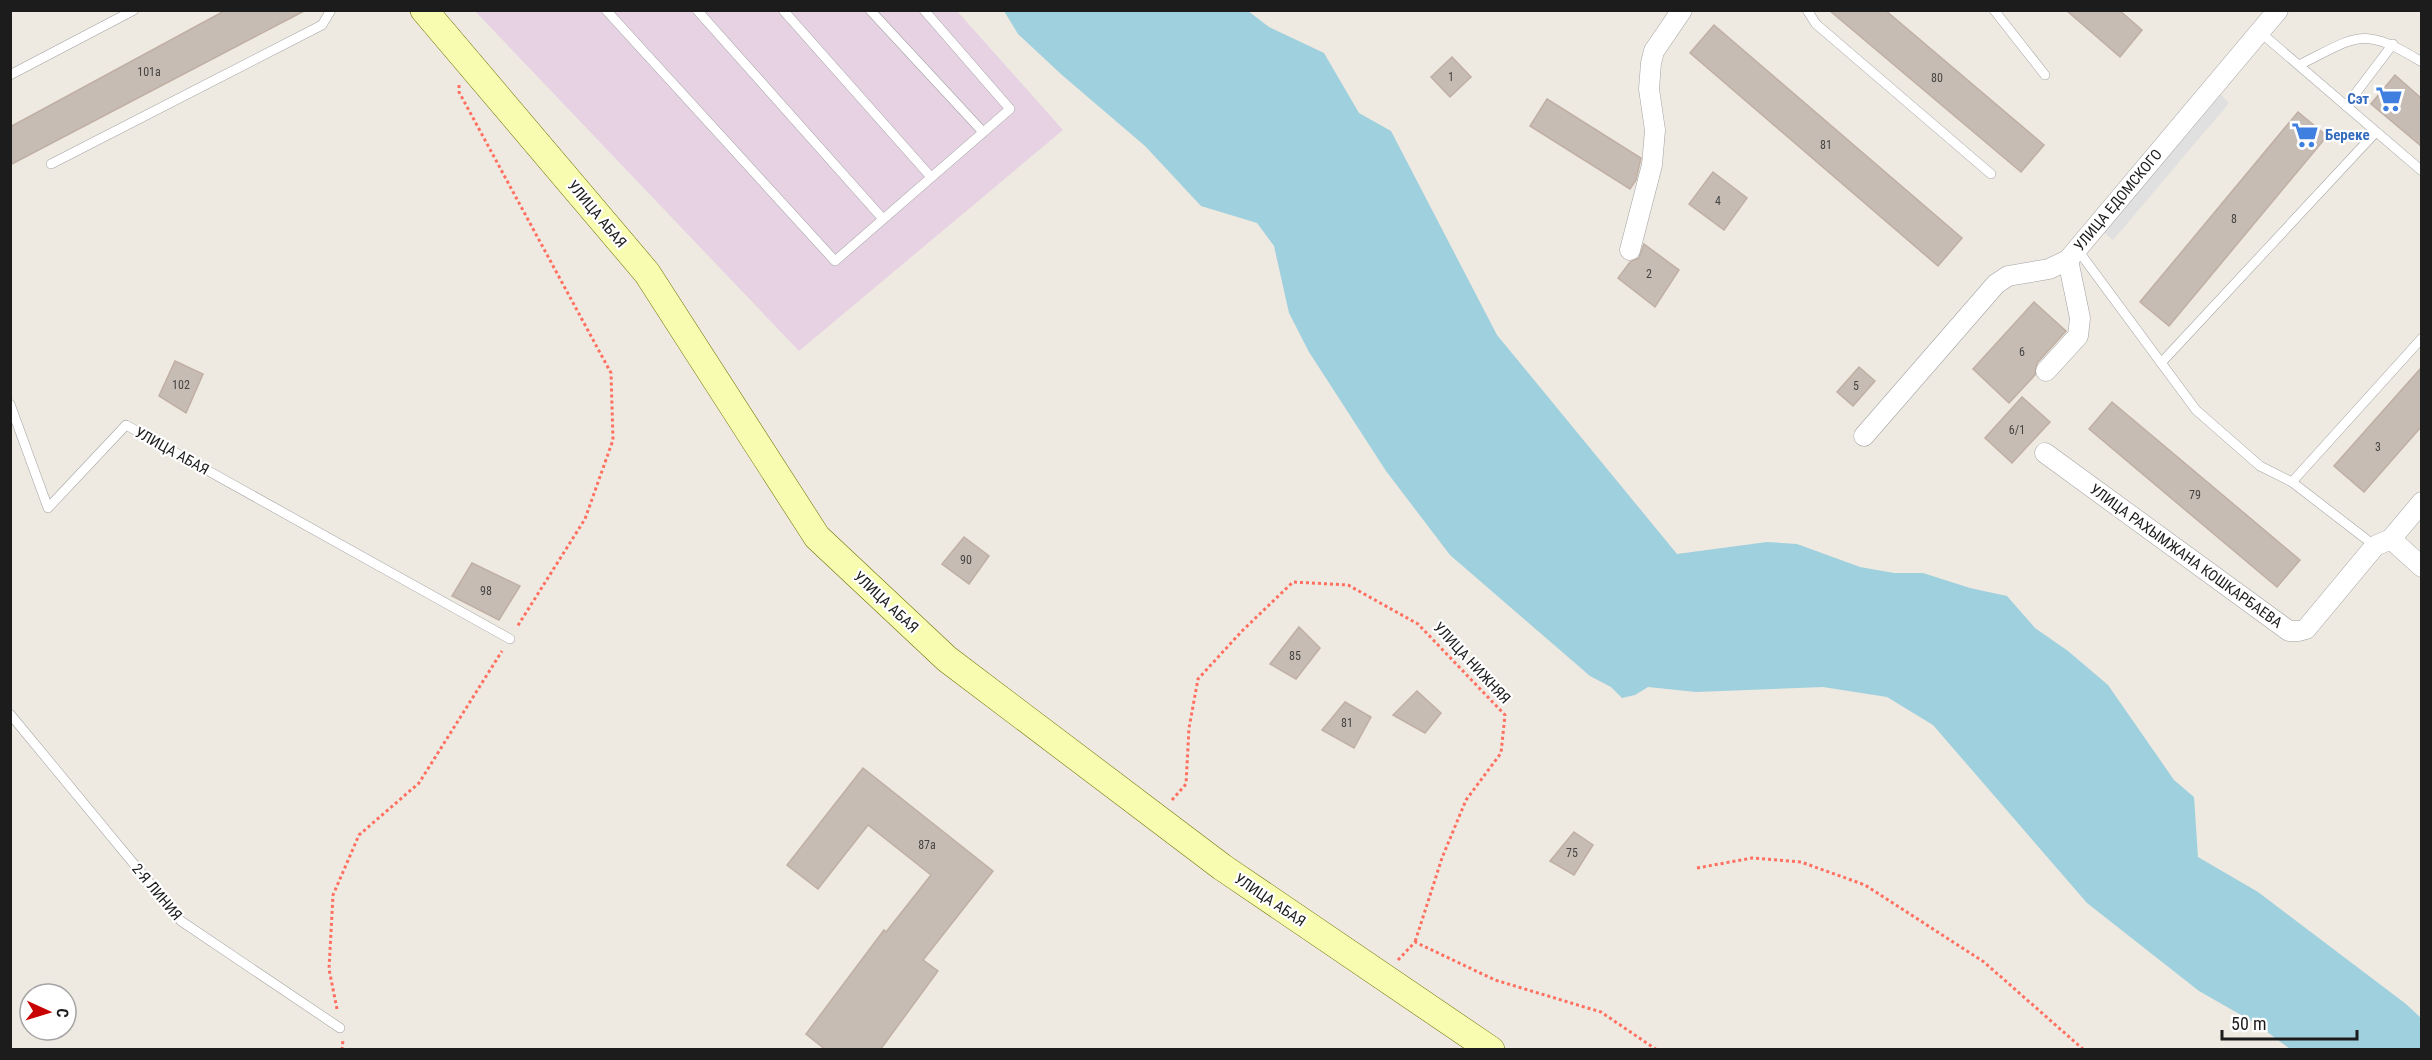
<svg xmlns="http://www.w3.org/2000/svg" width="2432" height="1060" font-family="'Roboto Condensed',sans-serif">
<rect width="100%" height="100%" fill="#eee9e1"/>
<path fill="#e7d2e4" d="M475 11H957L1063 130 799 351Z"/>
<path fill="#e0e0e0" d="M2221 95 2229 103 2113 240 2104 232Z"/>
<path fill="#9fd0de" d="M1004 11H1248L1269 27 1324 53 1359 113 1391 131 1497 335 1677 554 1767 542 1797 544 1860 567 1894 573H1923L1970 588 2007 596 2035 628 2068 651 2108 685 2174 780 2194 797 2198 857 2258 892 2406 1004 2421 1018V1049H2290L2255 1023 2199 991 2087 903 1933 725 1887 697 1823 687 1696 692 1648 687 1635 695 1622 698 1611 687 1590 676 1450 555 1386 471 1309 352 1289 313 1274 246 1257 223 1201 206 1145 146 1062 75 1018 34Z"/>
<g fill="#c6bcb4" stroke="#c0afa3" stroke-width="1.5">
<path d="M226 10H306L10 165V127Z"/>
<path d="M1829 10H1885L2044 145 2021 172Z"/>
<path d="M2066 10H2119L2142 30 2120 57Z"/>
<path d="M1714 25 1962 238 1938 266 1690 53Z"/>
<path d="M1452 57 1471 77 1450 97 1431 77Z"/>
<path d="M2395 75 2421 98V146L2371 104Z"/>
<path d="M1547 99 1641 158 1636 180 1630 189 1530 126Z"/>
<path d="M2298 112 2327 136 2169 326 2140 302Z"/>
<path d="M1713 172 1747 198 1724 230 1689 204Z"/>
<path d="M1644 244 1679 270 1655 307 1618 278 1630 262 1639 258Z"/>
<path d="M2034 302 2066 331 2037 363 2035 375 2009 403 1973 369Z"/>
<path d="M175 361 203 374 186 413 159 396Z"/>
<path d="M1859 367 1875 381 1853 406 1837 392Z"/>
<path d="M2421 368V427L2364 492 2334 466Z"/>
<path d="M2022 397 2050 422 2012 463 1985 438Z"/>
<path d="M2112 402 2300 560 2277 587 2089 429Z"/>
<path d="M964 537 989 556 969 584 942 564Z"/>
<path d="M472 563 520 586 499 620 452 596Z"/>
<path d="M1299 627 1320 648 1296 679 1270 664Z"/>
<path d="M1417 691 1441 713 1425 733 1393 715Z"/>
<path d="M1345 702 1371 717 1354 748 1322 730Z"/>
<path d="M863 768 993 871 923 960 938 971 880 1050H826L806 1034 884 930 886 932 931 875 868 825 818 889 787 865Z"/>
<path d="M1574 832 1593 845 1574 875 1550 861Z"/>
</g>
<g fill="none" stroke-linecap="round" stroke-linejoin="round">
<defs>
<g id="lane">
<path d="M606 10 835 261 1010 109 924 10"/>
<path d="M697 10 883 219"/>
<path d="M783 10 931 177"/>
<path d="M870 10 983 132"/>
<path d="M1807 10 1816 24 1991 174"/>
<path d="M1994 10 2045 75"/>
<path d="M2260 32 2422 171"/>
<path d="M2299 65C2358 36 2361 25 2422 62"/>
<path d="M10 75 134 10"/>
<path d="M2346 106 2393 44"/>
<path d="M51 164 322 25 331 10"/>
<path d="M2077 249 2196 410 2260 466 2292 482 2422 338"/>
<path d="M2161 363 2376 132"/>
<path d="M10 404 48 508 126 425 510 639"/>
<path d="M2292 482 2375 546"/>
<path d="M10 714 181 921 340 1028"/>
</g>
<g id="street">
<path d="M1630 250 1652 165 1655 130 1649 89 1651 63 1654 51 1682 10"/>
<path d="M2046 371 2078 336 2080 318 2068 260"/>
<path d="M1864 436 1996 284 2008 276 2049 269 2068 260 2278 10"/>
<path d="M2045 453 2289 631H2299L2306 629 2375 546 2391 539 2422 502"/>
<path d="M2391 539 2422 567"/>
</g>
<path id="secondary" d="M424 10 647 273 817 537 947 659 1222 867 1491 1050"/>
</defs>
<use href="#lane" stroke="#a3a3a3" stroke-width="10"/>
<use href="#street" stroke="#a3a3a3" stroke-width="21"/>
<use href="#secondary" stroke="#697500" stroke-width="28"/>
<g stroke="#ff7061" stroke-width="3" stroke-dasharray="3 3" stroke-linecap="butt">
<path d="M459 85V92L611 373 613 440 585 519 517 627"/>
<path d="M1172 800 1186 784 1189 728 1198 679 1242 631 1293 582 1348 585 1418 624 1505 715 1501 753 1466 800 1442 858 1415 942"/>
<path d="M1697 868 1752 858 1801 862 1865 885 1984 962 2084 1050"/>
<path d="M1398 960 1415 942 1495 980 1601 1012 1657 1050"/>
<path d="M337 1009 329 969 333 895 359 835 419 783 502 651"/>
<path d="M342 1050 343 1040"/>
</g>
<use href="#lane" stroke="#fff" stroke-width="9"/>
<use href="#street" stroke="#fff" stroke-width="20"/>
<use href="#secondary" stroke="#f8fcb1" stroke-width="27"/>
</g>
<defs>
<symbol id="supermarket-bare" viewBox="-9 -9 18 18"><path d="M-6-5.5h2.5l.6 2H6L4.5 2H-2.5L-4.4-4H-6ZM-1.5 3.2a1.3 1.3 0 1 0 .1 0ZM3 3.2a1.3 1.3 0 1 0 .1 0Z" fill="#3f7fe0" stroke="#fff" stroke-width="2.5" paint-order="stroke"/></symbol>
</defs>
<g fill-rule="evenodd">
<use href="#supermarket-bare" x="2370" y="80" width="38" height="38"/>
<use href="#supermarket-bare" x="2286" y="116" width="38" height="38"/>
</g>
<g text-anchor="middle" stroke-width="4.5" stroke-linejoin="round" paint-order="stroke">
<g font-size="12" fill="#464442">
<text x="149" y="76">101а</text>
<text x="1451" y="81">1</text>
<text x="1937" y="82">80</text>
<text x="1826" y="149">81</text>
<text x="1718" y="205">4</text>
<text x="2234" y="223">8</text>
<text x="1649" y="278">2</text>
<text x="2022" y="356">6</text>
<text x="181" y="389">102</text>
<text x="1856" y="390">5</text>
<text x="2017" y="434">6/1</text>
<text x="2378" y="451">3</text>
<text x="2195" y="499">79</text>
<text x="966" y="564">90</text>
<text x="486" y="595">98</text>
<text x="1295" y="660">85</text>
<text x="1347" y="727">81</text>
<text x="927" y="849">87а</text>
<text x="1572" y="857">75</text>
</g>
<g font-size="15" font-weight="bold" fill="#366cbe" stroke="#fff" text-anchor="end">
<text x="2369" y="104">Сэт</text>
<text x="2325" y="140" text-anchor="start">Береке</text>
</g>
<g font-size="15" fill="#1c1c1c" stroke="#fff">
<text transform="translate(2118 200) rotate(-50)" y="5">УЛИЦА ЕДОМСКОГО</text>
<text transform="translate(597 214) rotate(50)" y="5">УЛИЦА АБАЯ</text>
<text transform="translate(172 451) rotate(29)" y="5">УЛИЦА АБАЯ</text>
<text transform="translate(2186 556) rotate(36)" y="5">УЛИЦА РАХЫМЖАНА КОШКАРБАЕВА</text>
<text transform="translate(886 602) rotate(43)" y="5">УЛИЦА АБАЯ</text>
<text transform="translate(1472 663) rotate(47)" y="5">УЛИЦА НИЖНЯЯ</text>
<text transform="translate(157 892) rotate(50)" y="5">2-Я ЛИНИЯ</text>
<text transform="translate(1270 900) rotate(34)" y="5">УЛИЦА АБАЯ</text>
</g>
</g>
<rect width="2432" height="1060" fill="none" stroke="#1c1c1c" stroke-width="24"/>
<g transform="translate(48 1012) rotate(94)"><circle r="28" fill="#ffffff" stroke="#a4a4a4" stroke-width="1.5"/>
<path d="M0-4.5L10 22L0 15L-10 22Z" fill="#c80001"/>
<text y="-9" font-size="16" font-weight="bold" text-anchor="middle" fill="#1c1c1c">С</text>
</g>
<path d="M2222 1030v9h135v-9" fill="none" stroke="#1c1c1c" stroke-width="3"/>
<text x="2231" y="1030" font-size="18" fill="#1c1c1c" stroke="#ffffff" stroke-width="4.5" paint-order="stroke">50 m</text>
</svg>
